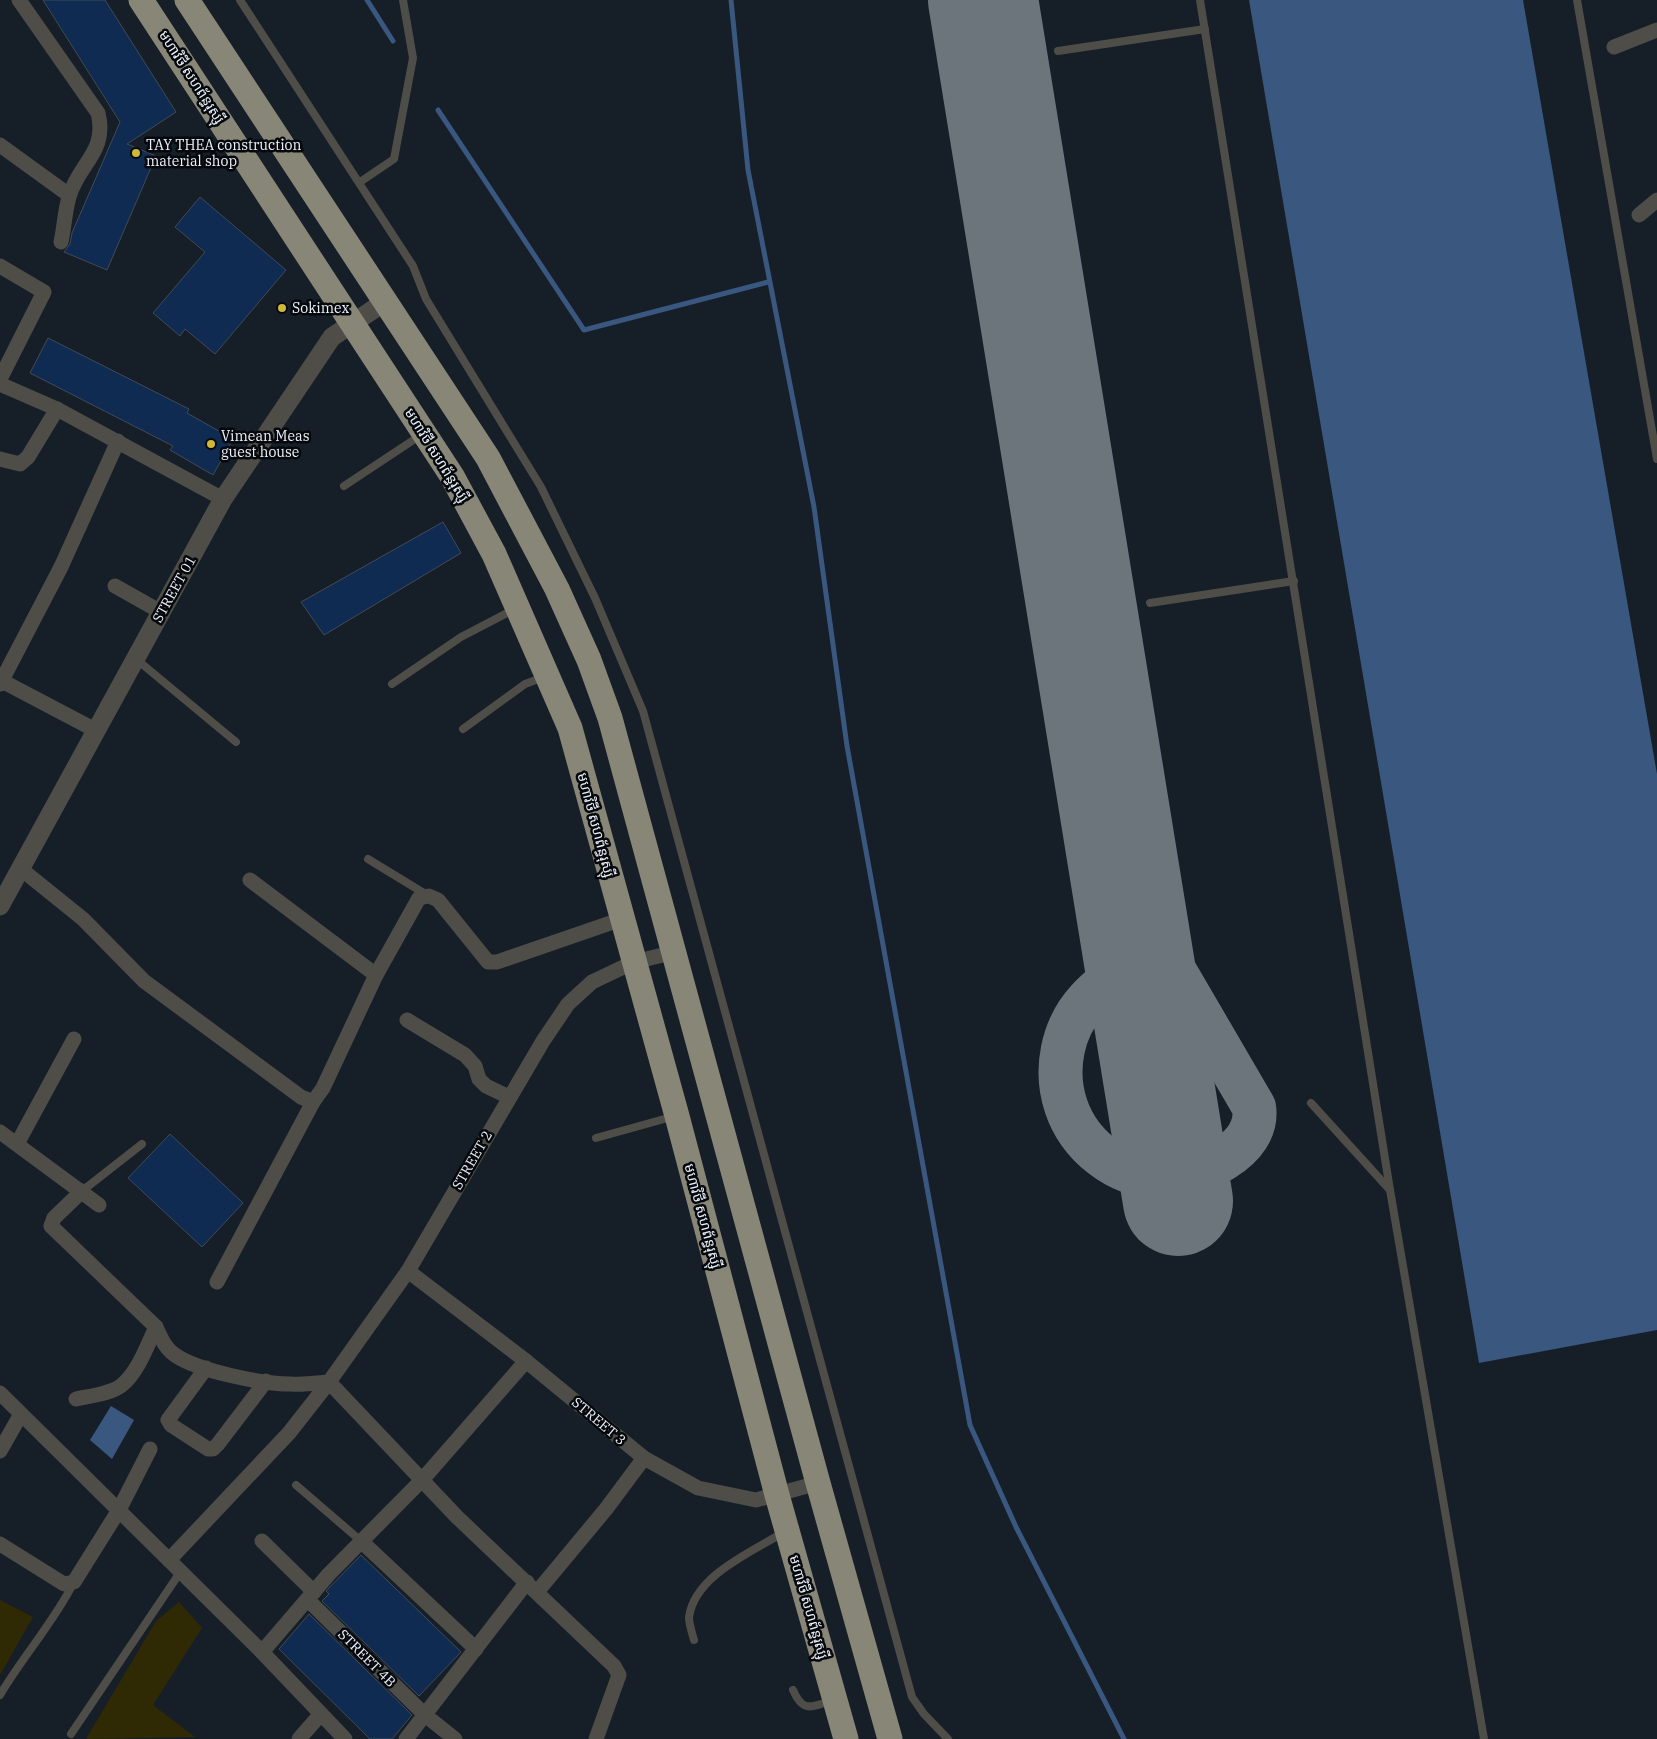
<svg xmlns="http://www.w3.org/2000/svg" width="1657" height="1739" font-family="'IBM Plex Serif','Noto Sans Khmer',serif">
<rect width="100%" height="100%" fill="#161e28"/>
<g fill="#302a04">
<path d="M0 1600 33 1617 0 1675Z"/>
<path d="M179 1602 202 1628 153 1705 195 1737 86 1739 156 1621Z"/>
</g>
<g fill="#3a5780">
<path d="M1249 0H1523L1657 774V1330L1479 1363Z"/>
<path d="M111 1406 134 1420 112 1459 90 1440Z"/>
</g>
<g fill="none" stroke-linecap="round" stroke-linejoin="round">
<g stroke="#3a5780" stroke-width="5">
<path d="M367 0 393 41"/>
<path d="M731 0 748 170 814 507 847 746 970 1425 1016 1527 1124 1739"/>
<path d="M438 110 584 330 768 282"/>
</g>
<path stroke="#6c747c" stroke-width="44" d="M1125 879 1163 951 1254 1107C1261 1151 1196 1179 1159 1177 1117 1176 1079 1145 1066 1106 1054 1070 1062 1028 1088 1000 1097 989 1109 983 1116 970 1125 952 1125 919 1128 899"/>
<path stroke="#6c747c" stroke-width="110" d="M983 0 1178 1201"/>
</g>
<g fill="#102b51" stroke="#414a56">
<path d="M43 0H105L176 112 127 144 156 156 107 270 64 252 70 244 72 233 120 122Z"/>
<path d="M200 197 286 270 215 354 185 329 180 336 153 313 205 252 175 227Z"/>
<path d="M48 338 189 409 187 413 233 439 213 475 170 450 173 446 30 373Z"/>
<path d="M443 522 461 553 324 635 301 602Z"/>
<path d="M170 1134 243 1203 202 1247 128 1178Z"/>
<path d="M361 1555 461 1652 419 1696 322 1601 329 1594 326 1591Z"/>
<path d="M309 1614 412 1715 392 1739H370L279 1649Z"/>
</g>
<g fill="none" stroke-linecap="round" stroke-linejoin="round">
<g stroke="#4e4d47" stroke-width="8">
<path d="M240 0 413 266 426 299 541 487 595 598 643 711 912 1697 924 1714 948 1739"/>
<path d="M1200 0 1390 1190 1484 1739"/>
<path d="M1577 0 1657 459"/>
<path d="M1058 51 1205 29"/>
<path d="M360 182 394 159 413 58 403 0"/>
<path d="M344 486 421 435"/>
<path d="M1150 603 1294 581"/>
<path d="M136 659 236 742"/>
<path d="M392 684 461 637 515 609"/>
<path d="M463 729 525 684 544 677"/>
<path d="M368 859 427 895"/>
<path d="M1311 1103 1390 1190"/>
<path d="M596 1138 675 1116"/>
<path d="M82 1191 142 1144"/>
<path d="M296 1485 361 1541"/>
<path d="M694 1640C692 1633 689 1624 689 1617 695 1575 752 1552 784 1532"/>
<path d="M793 1690C803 1713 811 1707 831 1701"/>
<path d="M0 1695C23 1656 54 1622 74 1582"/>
<path d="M71 1734 181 1571"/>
</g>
<g stroke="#4e4d47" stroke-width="15">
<path d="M19 0 98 113C108 152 78 164 69 197 65 211 64 228 61 242"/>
<path d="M1614 47 1657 30"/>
<path d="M0 145 69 195"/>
<path d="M1639 215 1657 200"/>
<path d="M0 266 44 292 0 379"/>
<path d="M0 384 57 409 223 499"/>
<path d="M0 459 20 464 28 457 57 409"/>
<path d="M115 586 161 612"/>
<path d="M0 680 97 731"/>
<path d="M0 684 61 567 118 441"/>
<path d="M21 869 83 919 144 981 301 1097 313 1102"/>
<path d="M250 880 376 975"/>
<path d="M407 1020 465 1055 475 1066 479 1079 486 1086 509 1097"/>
<path d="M0 1132 99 1205"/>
<path d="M17 1144 74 1039"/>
<path d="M82 1191 54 1218 51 1226 156 1327C161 1338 165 1348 175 1355 198 1371 262 1384 291 1384 303 1385 317 1383 329 1382L408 1271 543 1041 568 1004 592 982 634 962 675 952"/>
<path d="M408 1271 526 1361 644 1458 698 1488 756 1500 818 1483"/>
<path d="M217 1282 313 1102 323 1088 376 975 419 898 429 896 438 900 488 962H497L622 919"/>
<path d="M206 1368 168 1420 171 1425 208 1449H213L218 1444 266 1381"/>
<path d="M0 1393 262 1652 345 1739"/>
<path d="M76 1399C90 1396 111 1394 122 1385 138 1372 147 1346 156 1327"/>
<path d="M0 1451 21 1414"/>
<path d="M262 1541 314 1592"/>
<path d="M361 1541 476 1649"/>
<path d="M0 1544 64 1584 74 1582 119 1510 150 1449"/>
<path d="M169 1560 289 1433 329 1382 457 1517 614 1666 619 1675 596 1739"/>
<path d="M537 1592 606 1509 644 1458"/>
<path d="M308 1600 425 1715 455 1739"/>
<path d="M262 1652 329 1574 422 1480 526 1361"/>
<path d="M299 1739 320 1715"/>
<path d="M406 1739 527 1582"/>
</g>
<path stroke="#4e4d47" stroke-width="19" d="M0 906 223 499 332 337 386 301"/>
<g stroke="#888677" stroke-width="25">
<path d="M141 0 452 476 494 554 570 728 677 1116 777 1495 846 1739"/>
<path d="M187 0 488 458 557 589 589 660 610 718 818 1483 890 1739"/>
</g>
</g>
<g fill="#cfb837" stroke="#05080c" stroke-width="2">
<circle cx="136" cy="153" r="5"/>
<circle cx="282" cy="308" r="5"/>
<circle cx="211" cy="444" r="5"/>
</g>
<g text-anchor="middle" stroke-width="5" stroke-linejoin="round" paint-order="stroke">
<g font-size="14" fill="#ecf2f9" stroke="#05080c">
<text transform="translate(192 77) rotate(57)" y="5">មហាវិថី សហព័ន្ធរុស្ស៊ី</text>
<text transform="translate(437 455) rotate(58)" y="5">មហាវិថី សហព័ន្ធរុស្ស៊ី</text>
<text transform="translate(174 589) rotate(-61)" y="5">STREET 01</text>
<text transform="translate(596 825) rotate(75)" y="5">មហាវិថី សហព័ន្ធរុស្ស៊ី</text>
<text transform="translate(472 1160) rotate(-60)" y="5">STREET 2</text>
<text transform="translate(703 1216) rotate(75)" y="5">មហាវិថី សហព័ន្ធរុស្ស៊ី</text>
<text transform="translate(599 1421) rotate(40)" y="5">STREET 3</text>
<text transform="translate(809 1607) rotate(74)" y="5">មហាវិថី សហព័ន្ធរុស្ស៊ី</text>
<text transform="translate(367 1658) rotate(45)" y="5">STREET 4B</text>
</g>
<g font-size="14" fill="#ecf2f9" stroke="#05080c" text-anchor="start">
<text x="146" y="150">TAY THEA construction<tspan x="146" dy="16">material shop</tspan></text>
<text x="292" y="313">Sokimex</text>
<text x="221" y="441">Vimean Meas<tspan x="221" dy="16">guest house</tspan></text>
</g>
</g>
</svg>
